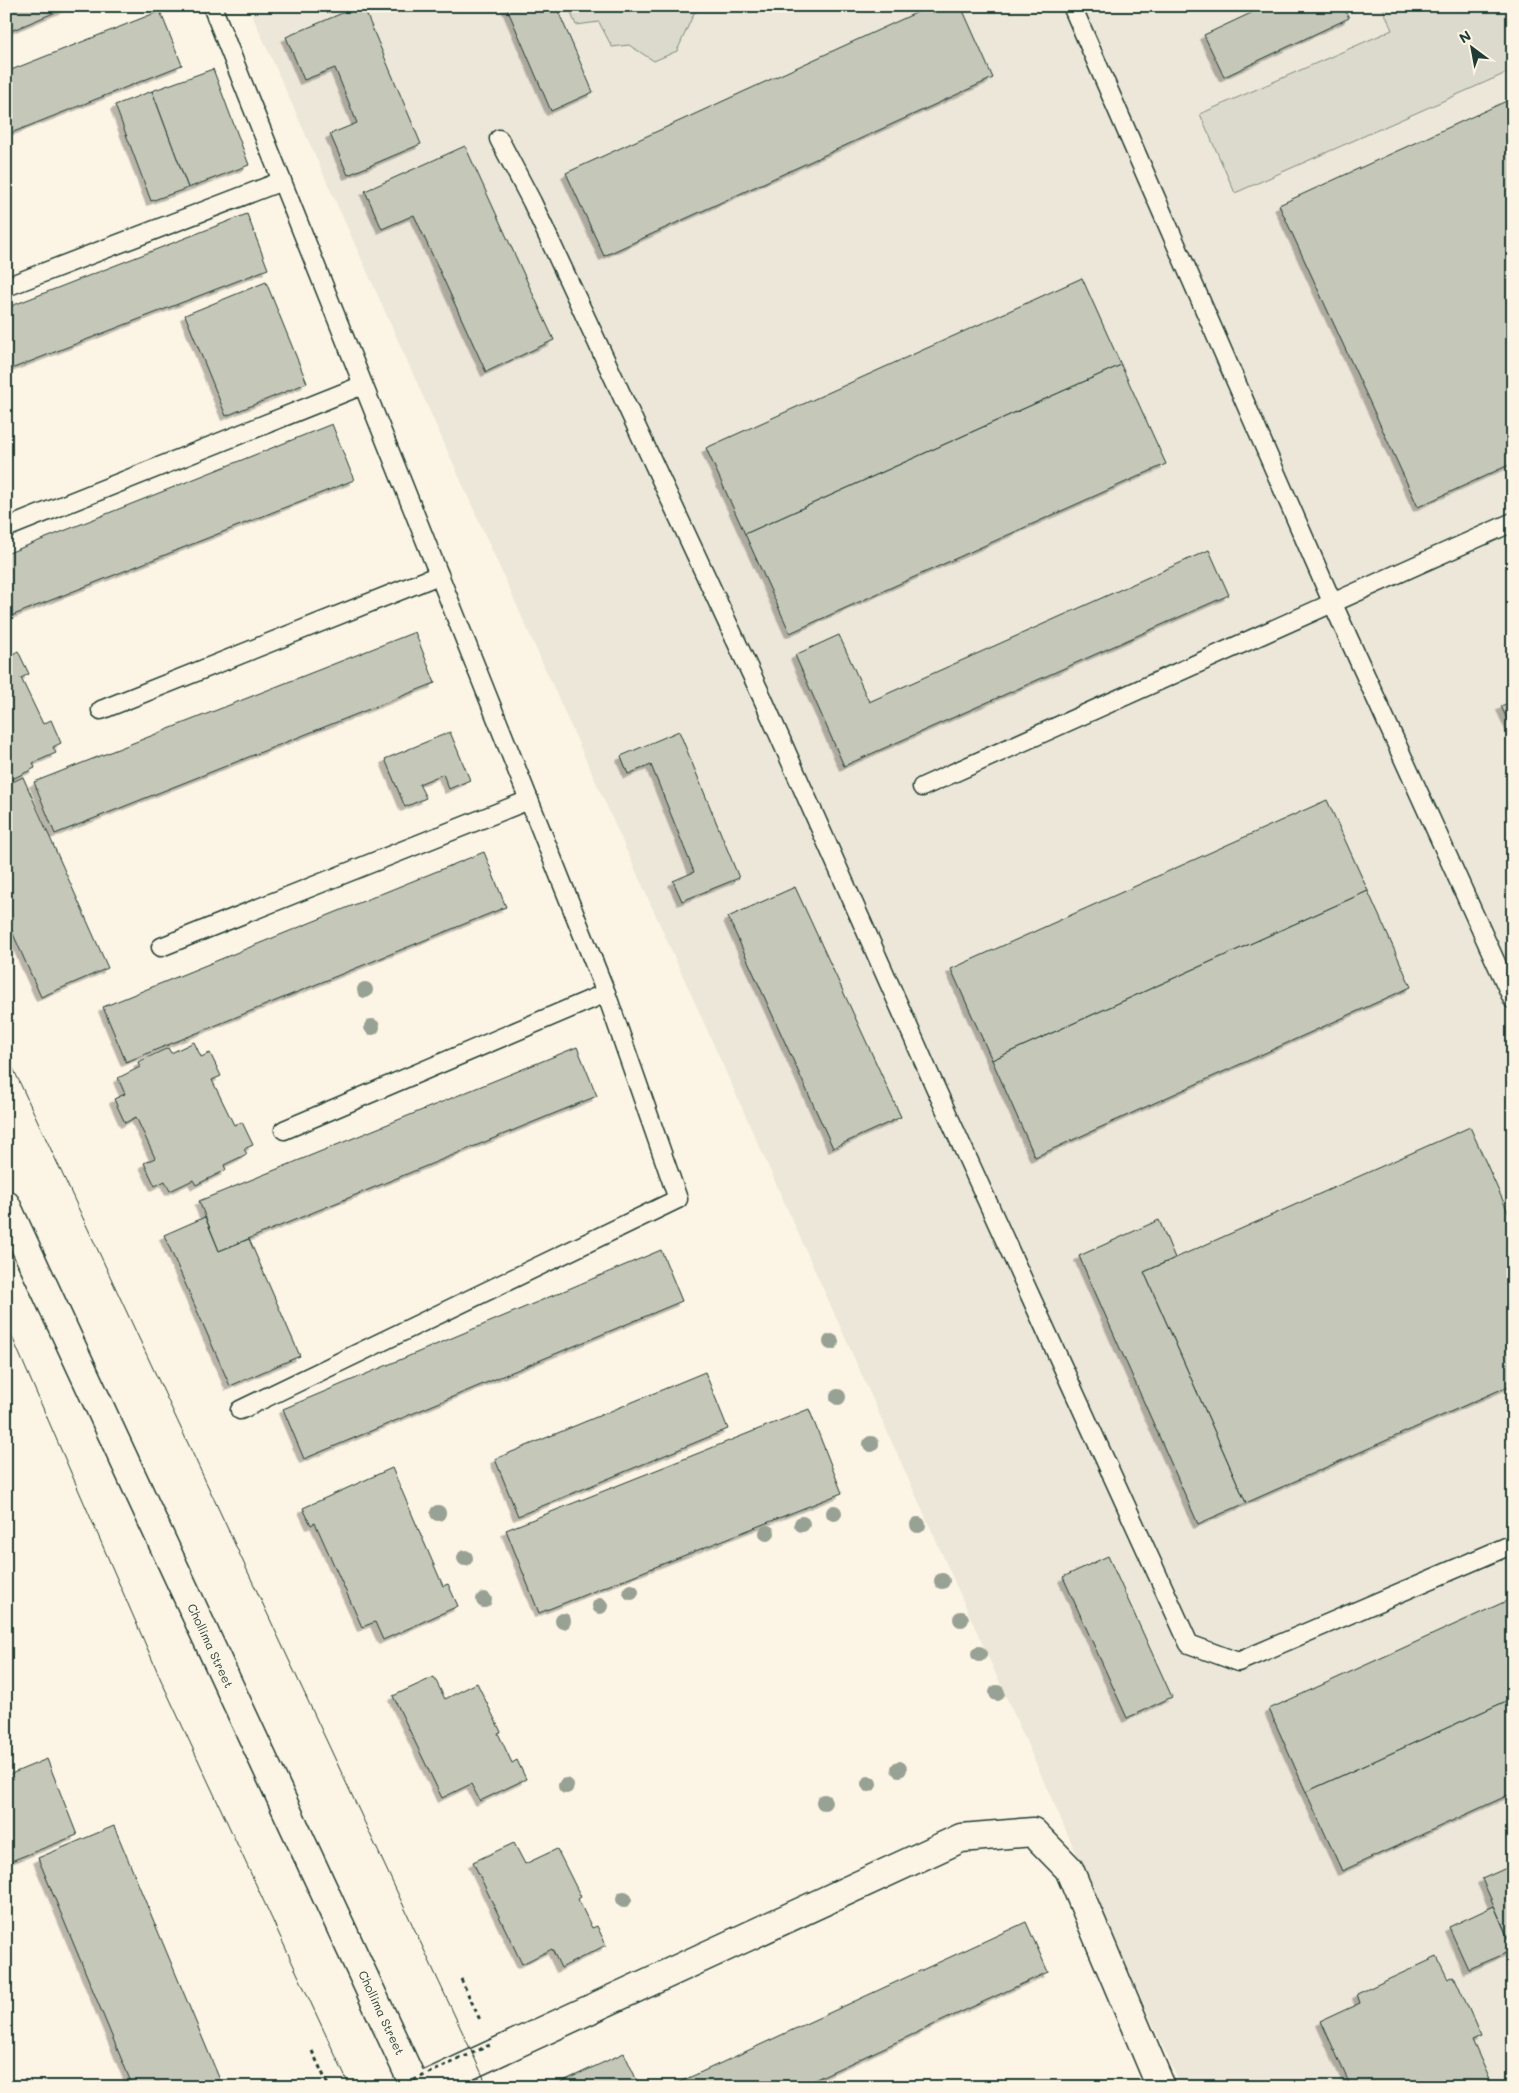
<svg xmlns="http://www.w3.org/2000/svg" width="1519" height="2093" font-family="Mali,sans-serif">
<defs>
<filter id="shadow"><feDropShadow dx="-4.5" dy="4.5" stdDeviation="0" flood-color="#0004"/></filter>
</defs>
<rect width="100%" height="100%" fill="#fcf5e5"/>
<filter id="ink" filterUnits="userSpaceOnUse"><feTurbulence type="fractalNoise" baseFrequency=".02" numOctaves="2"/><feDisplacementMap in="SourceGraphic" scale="10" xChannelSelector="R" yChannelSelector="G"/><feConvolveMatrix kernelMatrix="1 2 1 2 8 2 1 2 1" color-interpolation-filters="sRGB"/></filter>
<g filter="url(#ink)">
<path fill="#ece7d8" d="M248 6H1513V2087H1181Z"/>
<g fill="#dcdacc" stroke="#7e8c80">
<path d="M568 6H706L694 13 677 51 654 61 629 45 612 47 599 22 576 25Z"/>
<path d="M1382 6H1513V70L1235 193 1200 114 1392 30Z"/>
</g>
<g fill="#c5c7b9" stroke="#1f3d34" filter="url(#shadow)">
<path d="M6 6H70L6 33Z"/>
<path d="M359 6H363L421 144 348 175 330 134 357 123 335 68 304 80 286 37Z"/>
<path d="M506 6H556L593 92 551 111Z"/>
<path d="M931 6H961L993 78 604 256 566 173Z"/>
<path d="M1266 6H1343L1349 18 1224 77 1204 35Z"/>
<path d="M160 11 182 65 6 135V72Z"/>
<path d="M213 69 249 165 188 188 152 91Z"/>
<path d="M152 91 188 188 151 201 115 105Z"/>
<path d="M1513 98V463L1418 507 1279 205Z"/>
<path d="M465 146 554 340 486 372 414 215 382 229 365 191Z"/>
<path d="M247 214 268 269 6 371V308Z"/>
<path d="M1082 278 1121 365 745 534 706 448Z"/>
<path d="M266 282 307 383 226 416 185 315Z"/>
<path d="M1121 365 1166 464 790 633 745 534Z"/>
<path d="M332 424 354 480 6 618V554Z"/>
<path d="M1209 550 1229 595 844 766 795 655 839 635 869 702Z"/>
<path d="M415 632 435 683 55 834 34 782Z"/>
<path d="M6 646 11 655 18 651 29 674 21 678 43 724 51 720 61 743 53 747 56 753 33 763 35 768 6 782Z"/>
<path d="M1513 701V732L1501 706Z"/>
<path d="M679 731 739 878 682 901 673 881 694 872 651 765 628 774 621 756Z"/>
<path d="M450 732 470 780 449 789 443 774 419 784 426 798 405 807 385 759Z"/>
<path d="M23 777 108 968 41 997 6 918V785Z"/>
<path d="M1327 800 1368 891 992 1060 951 969Z"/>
<path d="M484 852 506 907 126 1062 103 1007Z"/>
<path d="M795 887 901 1117 833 1148 728 917Z"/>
<path d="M1368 891 1411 987 1035 1157 992 1060Z"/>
<path d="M194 1042 201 1057 210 1053 221 1076 212 1080 234 1125 242 1122 253 1145 244 1149 247 1154 224 1165 226 1170 196 1185 193 1180 170 1191 165 1181 155 1186 144 1163 155 1158 136 1117 125 1123 114 1099 125 1094 118 1078 140 1067 138 1062 168 1048 171 1053Z"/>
<path d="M577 1047 597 1096 219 1251 199 1201Z"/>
<path d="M1470 1127 1513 1223V1384L1246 1503 1144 1272Z"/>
<path d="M205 1217 219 1251 249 1239 300 1356 230 1386 164 1235Z"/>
<path d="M1159 1220 1175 1258 1144 1272 1246 1503 1198 1524 1079 1256Z"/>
<path d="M661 1250 682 1301 304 1459 283 1409Z"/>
<path d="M705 1372 728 1429 518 1516 495 1459Z"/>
<path d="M809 1409 842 1493 539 1613 506 1530Z"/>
<path d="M392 1468 443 1586 448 1584 458 1606 383 1640 375 1622 362 1627 315 1523 311 1525 303 1508Z"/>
<path d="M1108 1556 1172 1697 1127 1718 1063 1577Z"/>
<path d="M1513 1598V1698L1306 1792 1269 1709Z"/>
<path d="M434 1677 445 1699 477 1683 501 1732 498 1733 512 1763 517 1760 526 1779 480 1801 471 1784 442 1798 393 1696Z"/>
<path d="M1513 1698V1793L1342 1871 1306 1792Z"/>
<path d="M47 1759 77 1835 6 1863V1776Z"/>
<path d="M114 1826 220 2080 203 2087H161L159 2082 147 2087H133L38 1858Z"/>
<path d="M514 1843 525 1864 557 1849 581 1897 578 1899 592 1928 597 1926 606 1945 561 1968 552 1949 522 1964 473 1862Z"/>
<path d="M1513 1865V1948L1482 1879Z"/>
<path d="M1494 1906 1513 1950 1468 1969 1449 1927Z"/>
<path d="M1026 1922 1048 1972 799 2087H669Z"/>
<path d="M1437 1957 1448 1979 1454 1976 1481 2036 1472 2040 1491 2082 1480 2087H1351L1321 2021 1360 2003 1357 1994Z"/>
<path d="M624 2053 640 2087H563L561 2082Z"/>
</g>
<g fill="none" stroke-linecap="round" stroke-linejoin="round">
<defs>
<g id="service">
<path d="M212 6 606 993 678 1199 240 1410"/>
<path d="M1072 6 1333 604 1513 1000"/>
<path d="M499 139 532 202 762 697 936 1089 1189 1644 1238 1662 1513 1544"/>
<path d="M6 287 282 181"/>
<path d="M6 528 363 385"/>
<path d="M101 710 439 575"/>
<path d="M922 787 1513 522"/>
<path d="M161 947 529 800"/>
<path d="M284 1130 606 993"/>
</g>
<path id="minor" d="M422 2087 961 1838 1033 1832 1069 1869 1161 2087"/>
<path id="trunk" d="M6 1205 415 2087"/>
</defs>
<use href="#service" stroke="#1f3d34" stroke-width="21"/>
<use href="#minor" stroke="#1f3d34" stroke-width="31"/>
<use href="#trunk" stroke="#1f3d34" stroke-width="31"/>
<g stroke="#1f3d34" stroke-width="3" stroke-dasharray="4 4" stroke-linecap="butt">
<path d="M461 1979 481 2022"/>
<path d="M312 2051 329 2087"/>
</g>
<use href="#service" stroke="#fcf5e5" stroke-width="18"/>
<use href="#minor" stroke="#fcf5e5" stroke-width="28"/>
<use href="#trunk" stroke="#fcf5e5" stroke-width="28"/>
<g stroke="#1f3d34" stroke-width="1">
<path d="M6 1053 488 2087"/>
<path d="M6 1323 161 1680 350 2087"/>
</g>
<path stroke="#1f3d34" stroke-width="3" stroke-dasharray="4 4" stroke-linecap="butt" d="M399 2087 492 2044"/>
</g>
<g fill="#97a194">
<circle cx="365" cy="990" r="8"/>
<circle cx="372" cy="1027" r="8"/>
<circle cx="831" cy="1342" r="8"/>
<circle cx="838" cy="1397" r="8"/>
<circle cx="871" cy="1444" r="8"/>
<circle cx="438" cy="1513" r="8"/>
<circle cx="834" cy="1513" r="8"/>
<circle cx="802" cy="1524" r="8"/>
<circle cx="918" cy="1525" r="8"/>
<circle cx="767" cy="1533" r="8"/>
<circle cx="465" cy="1558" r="8"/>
<circle cx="942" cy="1581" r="8"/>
<circle cx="631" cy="1592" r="8"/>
<circle cx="484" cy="1600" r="8"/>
<circle cx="600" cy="1606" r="8"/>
<circle cx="961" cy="1619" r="8"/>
<circle cx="563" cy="1621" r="8"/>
<circle cx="979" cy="1654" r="8"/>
<circle cx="997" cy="1693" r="8"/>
<circle cx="899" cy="1769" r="8"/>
<circle cx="869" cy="1784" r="8"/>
<circle cx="566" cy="1786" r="8"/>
<circle cx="824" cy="1802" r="8"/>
<circle cx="624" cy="1899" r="8"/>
</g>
</g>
<g text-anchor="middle" stroke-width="5" stroke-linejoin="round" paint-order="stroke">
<g font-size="12" fill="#1f3d34" stroke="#fcf5e5">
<text transform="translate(210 1646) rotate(65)" y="4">Chollima Street</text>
<text transform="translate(381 2013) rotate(65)" y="4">Chollima Street</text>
</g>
</g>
<rect width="1519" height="2093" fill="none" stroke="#fcf5e5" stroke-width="25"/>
<rect x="12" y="12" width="1494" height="2068" fill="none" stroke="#1f3d34" stroke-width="2" filter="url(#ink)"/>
<g transform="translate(1472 48) rotate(328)" stroke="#fcf5e5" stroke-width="4" paint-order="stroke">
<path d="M0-4L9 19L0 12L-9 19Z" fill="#1f3d34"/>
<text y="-8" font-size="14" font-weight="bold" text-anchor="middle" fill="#1f3d34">N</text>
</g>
</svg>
